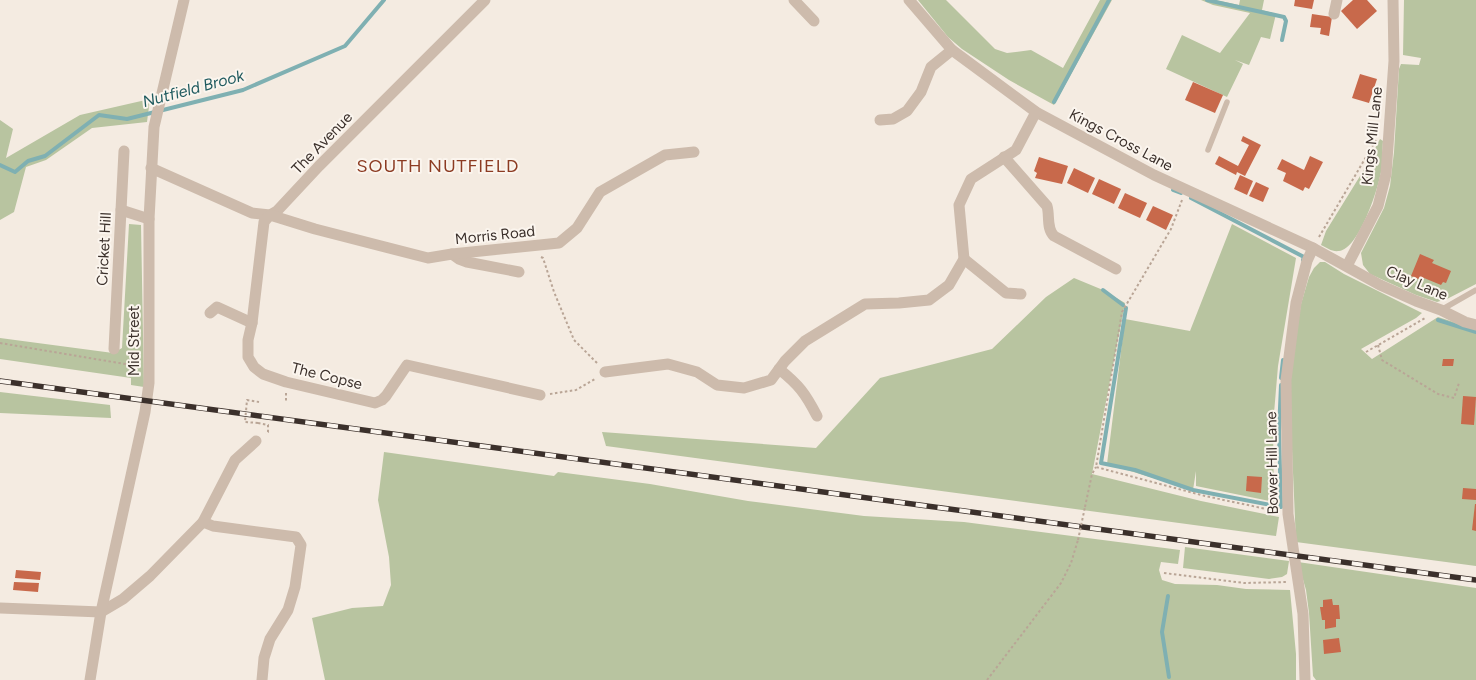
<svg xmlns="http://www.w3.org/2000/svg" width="1476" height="680" font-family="Figtree,sans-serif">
<rect width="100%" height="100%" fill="#f4ebe1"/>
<g fill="#b8c4a0">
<path d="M918 0H946L995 49 1007 53 1031 50 1063 68 1100 0H1112L1054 105 1009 80 962 49 948 37Z"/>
<path d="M1201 0H1215L1239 5 1240 0H1264L1262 10 1276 14 1270 39 1261 37 1249 65 1235 60 1243 64 1227 97 1166 69 1182 35 1220 53 1250 13 1213 5Z"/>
<path d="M1404 0H1476V284L1447 299 1437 302 1416 295 1370 274 1363 265 1361 253 1384 208 1390 186 1394 152 1399 69 1401 64 1419 65 1421 58 1403 55Z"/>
<path d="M150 99 147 122 92 128 46 160 26 167 14 212 0 220V120L13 129 6 158 80 115Z"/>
<path d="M1380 139 1383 141C1382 151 1383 162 1381 172 1378 189 1359 249 1339 251 1332 252 1327 248 1321 245L1326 231 1365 168Z"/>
<path d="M129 224 141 225 144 387 131 385V378L0 359V338L113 353 122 348Z"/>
<path d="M1232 224 1296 258 1278 366 1273 425 1274 502 1196 486V471L1193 490 1107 464 1125 319 1190 331Z"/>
<path d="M1320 262H1325L1344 274 1422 313 1416 318 1361 349 1372 359 1438 317 1476 329V566L1296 542 1289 380 1301 304 1309 277 1314 268Z"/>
<path d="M1074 278 1103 290 1125 303 1092 474 1201 501 1279 517 1276 536 606 446 602 432 816 448 880 378 992 349 1046 297Z"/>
<path d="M0 392 110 405 111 418 0 413Z"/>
<path d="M384 452 554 476 558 472 650 484 748 501 864 516 964 522 1180 550 1178 564 1161 562 1159 570 1162 580 1175 584 1217 585 1246 589 1290 590 1296 654V680H325L312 618 352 608 383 606 391 585 389 557 378 500Z"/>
<path d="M1185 547 1289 561 1287 574 1282 577 1269 579 1183 568Z"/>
<path d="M1298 562 1476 588V680H1316L1313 676 1309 613 1306 590Z"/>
</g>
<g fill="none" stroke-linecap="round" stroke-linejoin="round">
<g stroke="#7fb0b2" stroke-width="4">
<path d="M1207 0 1284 17 1286 21 1282 40"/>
<path d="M1054 102 1109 0"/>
<path d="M0 165 15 172 28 161 45 156 99 115 127 119 243 90 345 46 384 0"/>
<path d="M1173 190 1181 193"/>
<path d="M1191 198 1304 257 1303 260"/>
<path d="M1103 290 1123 305"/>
<path d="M1126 308 1101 463 1135 470 1193 490 1281 507 1279 431 1281 385"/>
<path d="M1438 320 1476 332"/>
<path d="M1281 378 1283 360"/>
<path d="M1168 596 1162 632 1169 677"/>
</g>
</g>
<g fill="#c8694b">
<path d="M1295 0H1314L1312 9 1294 6Z"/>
<path d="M1353 0H1367L1377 11 1357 29 1341 11Z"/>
<path d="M1312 14 1332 17 1329 36 1320 34 1321 28 1310 27Z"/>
<path d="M1360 74 1377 79 1369 103 1352 98Z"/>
<path d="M1193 82 1223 95 1215 113 1185 100Z"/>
<path d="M1243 136 1261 145 1245 176 1237 172 1236 175 1215 164 1219 156 1238 166 1249 145 1241 141Z"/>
<path d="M1310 156 1323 162 1309 189 1305 187 1303 191 1283 181 1286 173 1277 169 1282 159 1304 170Z"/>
<path d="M1039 157 1068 166 1062 184 1035 178 1037 173 1034 171Z"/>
<path d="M1074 168 1095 178 1088 193 1067 183Z"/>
<path d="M1240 175 1253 181 1247 195 1234 189Z"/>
<path d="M1099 179 1121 189 1114 204 1092 194Z"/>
<path d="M1256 182 1269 188 1263 202 1249 196Z"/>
<path d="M1125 193 1147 203 1140 218 1118 208Z"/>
<path d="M1153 206 1173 215 1166 230 1146 220Z"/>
<path d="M1420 254 1434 260 1432 263 1451 271 1446 283 1443 282 1441 285 1424 278 1423 281 1411 276Z"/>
<path d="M1443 359H1454L1453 366H1442Z"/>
<path d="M1463 396 1476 397 1474 425 1461 424Z"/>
<path d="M1247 476 1262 477 1261 493 1246 491Z"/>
<path d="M1463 488 1476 489V500L1462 499Z"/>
<path d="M1475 504H1476V531L1472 530Z"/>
<path d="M16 570 41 572 40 580 15 578Z"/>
<path d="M14 582 39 583 38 592 13 590Z"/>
<path d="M1332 599 1333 605H1339L1340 619H1336V627L1325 629V620H1322L1320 607H1323V600Z"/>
<path d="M1339 638 1341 652 1324 654 1323 640Z"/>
</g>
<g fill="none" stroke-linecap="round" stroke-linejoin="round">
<g stroke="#b9a596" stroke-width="2" stroke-dasharray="2.5 2.5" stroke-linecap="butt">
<path d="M1182 200 1171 229 1122 312 1096 467 1205 496 1276 511"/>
<path d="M1319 237 1376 140"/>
<path d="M541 257 543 258 554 292 574 340 597 363"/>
<path d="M0 343 137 366"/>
<path d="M1378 345 1382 360 1438 394 1454 398 1459 383"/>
<path d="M1366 352 1425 318"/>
<path d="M286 393V403"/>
<path d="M550 394 576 390 595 379"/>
<path d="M258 423 268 425V432L266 434"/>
<path d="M1085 507 1092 474 1096 467"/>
<path d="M1164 573 1244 583 1288 582"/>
<path d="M987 680 1061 583 1071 563 1078 540"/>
</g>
<g stroke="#cdbbac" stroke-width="5.5">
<path d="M1208 150 1227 102"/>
<path d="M1441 310 1476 290"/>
</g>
<g stroke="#cdbbac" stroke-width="11">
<path d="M794 0 814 21"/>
<path d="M909 0 952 50 1036 112 1154 175 1313 248 1380 285 1416 301 1441 310 1465 322 1476 325"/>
<path d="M1334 14 1337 0"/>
<path d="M880 120 893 119 907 111 921 92 931 67 952 50"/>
<path d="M1004 157 1047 206C1050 216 1046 228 1054 236L1116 269"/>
<path d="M151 168 252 213 270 215 277 211 319 166 485 0"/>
<path d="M121 210 149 219"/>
<path d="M452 254 459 259 467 262 519 272"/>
<path d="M964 259 1006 293 1021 294"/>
<path d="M1347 266 1378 206 1386 174 1394 61 1393 0"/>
<path d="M210 313 217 307 252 323"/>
<path d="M114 349 124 151"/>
<path d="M779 369C799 385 805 393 817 416"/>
<path d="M605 372 668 364 697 372 717 385 744 388 771 380 785 361 805 341 865 304 899 303 929 300 949 285 964 259 959 205 971 179 1016 150 1036 112"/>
<path d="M540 395 407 365 386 396 382 400 375 403 286 382 263 374 254 367 248 357V340L252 323 264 222 270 215 315 229 428 258 452 254 559 243 577 228 600 192 665 155 694 152"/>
<path d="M203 522 213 526 296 537 301 545 295 587 288 610 270 639 264 658 262 680"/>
<path d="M0 608 101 612 123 599 150 576 203 522 235 460 256 441"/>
<path d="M90 680 101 612 145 412 149 383V219L154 127 184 0"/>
<path d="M1305 680 1303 614 1288 514 1286 380 1296 303 1307 261 1313 248"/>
</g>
<defs>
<path id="rail" d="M0 381 1476 580"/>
</defs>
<use href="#rail" stroke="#3b302b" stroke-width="5.5"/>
<use href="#rail" stroke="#fbf5ee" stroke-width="4" stroke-dasharray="11" stroke-linecap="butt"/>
<g stroke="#b9a596" stroke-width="2" stroke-dasharray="2.5 2.5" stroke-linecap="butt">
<path d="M258 423 245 422 247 400 259 402"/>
<path d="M1078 540 1085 507"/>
</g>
</g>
<g text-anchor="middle" stroke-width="4" stroke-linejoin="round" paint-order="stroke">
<g font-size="15" fill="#3b302b" stroke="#fbf5ee">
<text transform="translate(1372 136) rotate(-84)" y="5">Kings Mill Lane</text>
<text transform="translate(1121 140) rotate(28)" y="5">Kings Cross Lane</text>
<text transform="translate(322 143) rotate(-46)" y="5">The Avenue</text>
<text transform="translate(495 235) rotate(-6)" y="5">Morris Road</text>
<text transform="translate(104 249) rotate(-87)" y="5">Cricket Hill</text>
<text transform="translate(1417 283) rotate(23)" y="5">Clay Lane</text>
<text transform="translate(134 341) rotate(-90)" y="5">Mid Street</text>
<text transform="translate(327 376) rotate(14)" y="5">The Copse</text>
<text transform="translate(1272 463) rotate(-91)" y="5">Bower Hill Lane</text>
</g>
<g font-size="16" font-style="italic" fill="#1f5a5e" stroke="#fbf5ee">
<text transform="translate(193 88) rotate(-15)" y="6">Nutfield Brook</text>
</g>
<g font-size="18" letter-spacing="1" fill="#8c3b22" stroke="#fbf5ee">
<text x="438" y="172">SOUTH NUTFIELD</text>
</g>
</g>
</svg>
